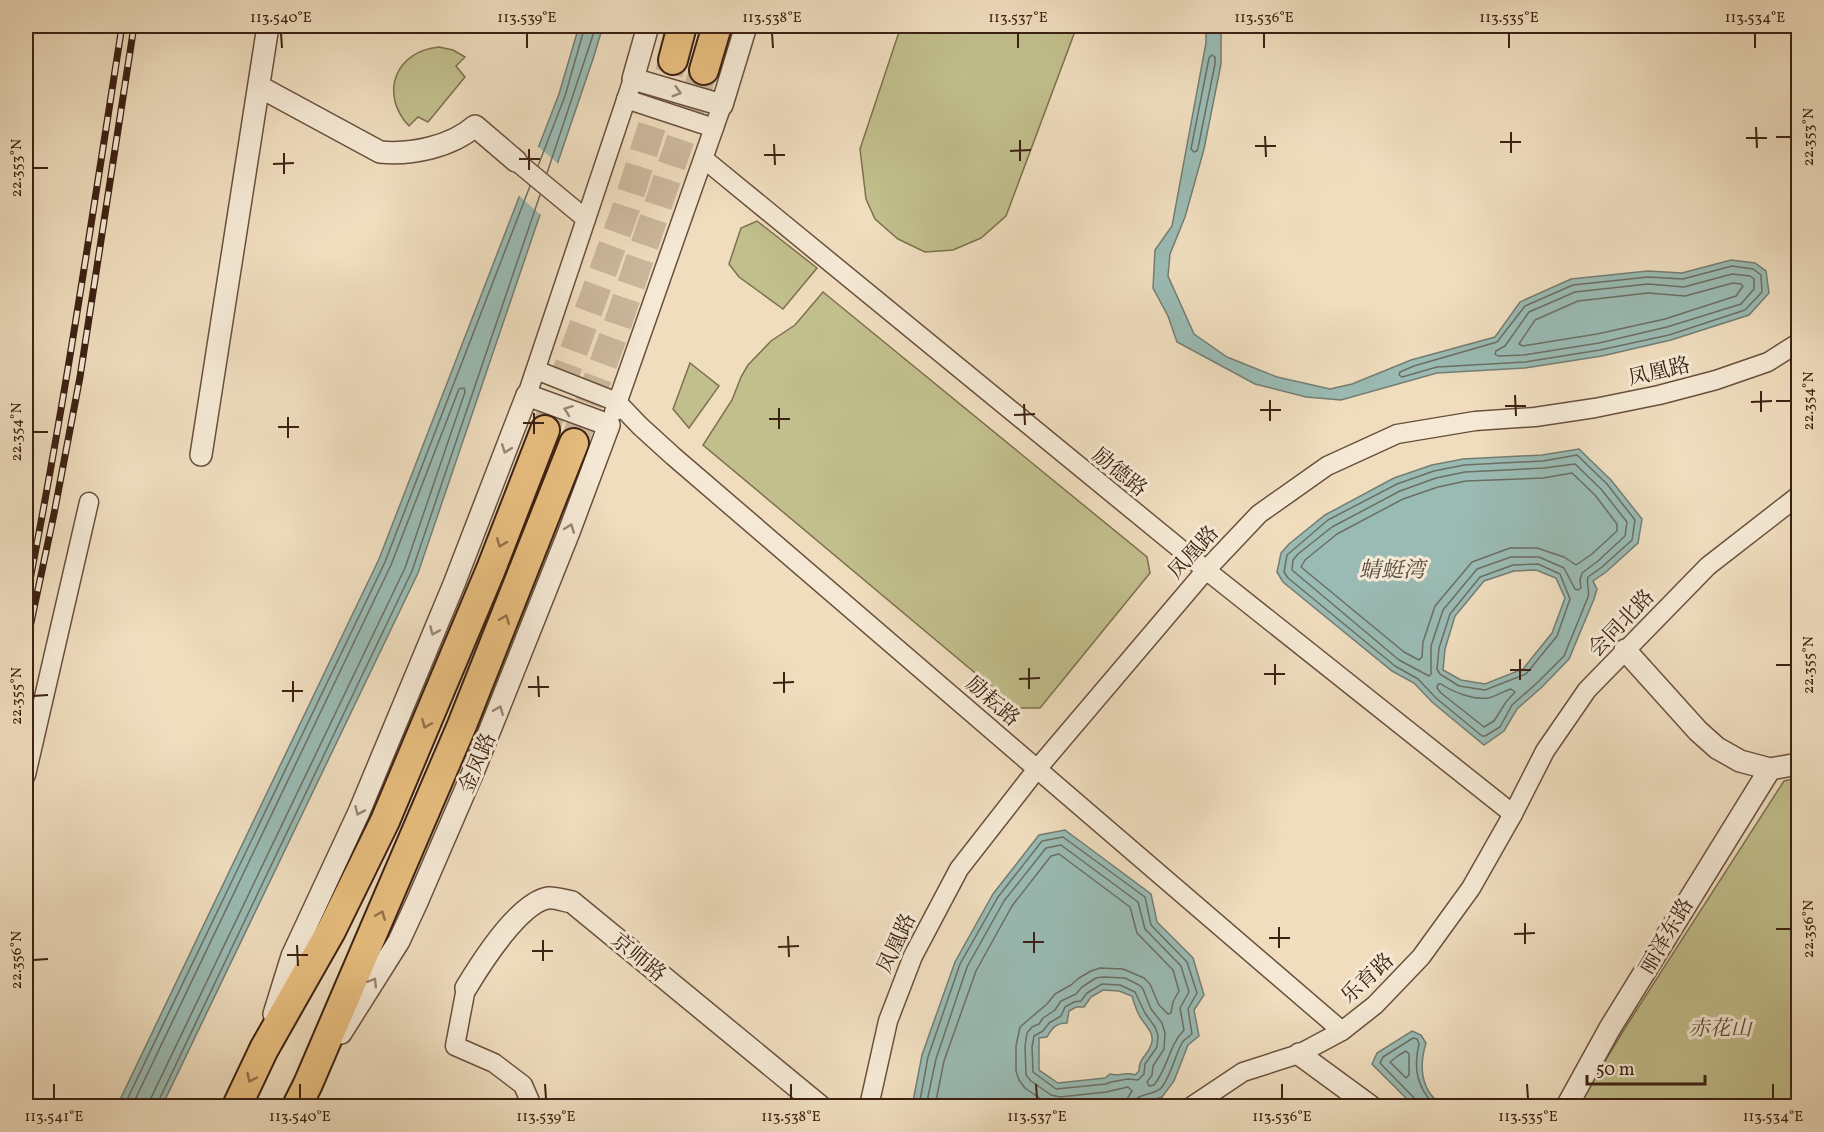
<svg xmlns="http://www.w3.org/2000/svg" width="1824" height="1132" font-family="Vollkorn,'Noto Serif SC',serif">
<rect width="100%" height="100%" fill="#efddbe"/>
<filter id="stains"><feTurbulence type="fractalNoise" baseFrequency=".00333" numOctaves="4"/><feColorMatrix values="0 0 0 0 .2 0 0 0 0 .09 0 0 0 0 .02 0 0 0 .5 -.17"/></filter>
<radialGradient id="worn" r=".72"><stop offset=".6" stop-color="#630" stop-opacity="0"/><stop offset="1" stop-color="#630" stop-opacity=".3"/></radialGradient>
<g fill="#c1bf8c" stroke="#7e704f" stroke-width="1.5">
<path d="M901 26H1077L1006 216 981 238 953 250 925 252 898 239 875 219 866 199 860 149Z"/>
<path d="M439 47 453 50 465 57 456 66 465 77 428 122 418 117 409 126C379 94 395 51 439 47Z"/>
<path d="M757 221 817 268 783 309 739 277 729 264 741 228Z"/>
<path d="M823 292 1147 557 1150 573 1040 708H1017L703 445 732 400 741 377 748 365 771 341 795 325Z"/>
<path d="M690 363 719 386 689 428 673 409Z"/>
<path d="M1798 778V1106H1578L1625 1028 1784 781Z"/>
</g>
<g fill="#9abbb4" stroke="#747d73" stroke-width="1.5" fill-rule="evenodd">
<path d="M579 26H603L593 59 418 573 162 1106H117L379 559 559 94Z"/>
<path d="M1206 26H1221V64L1204 149 1185 217 1170 254 1168 276 1194 334 1227 357 1277 377 1330 389 1352 384 1411 360 1495 337 1520 302 1571 279 1648 271 1682 273 1731 260 1755 263 1766 271 1769 293 1749 315 1671 340 1602 356 1525 368 1437 373 1341 400 1306 397 1255 384 1177 342 1168 316 1153 288 1155 250 1172 226 1206 43Z"/>
<path d="M1579 449 1611 480 1642 519 1638 543 1606 572 1593 581 1597 589 1594 599 1569 659 1542 687 1517 709 1504 731 1484 745 1432 702 1414 683 1392 671 1283 582 1277 572 1281 553 1289 544 1325 515 1394 478 1432 465 1463 459 1542 455ZM1536 570 1556 578 1565 598 1552 633 1523 669 1485 684 1461 680 1443 670 1445 649 1455 616 1484 581 1514 571Z"/>
<path d="M1065 830 1151 894 1157 922 1193 958 1204 995 1194 1010 1199 1036 1188 1045 1174 1081 1162 1097 1141 1103 1138 1106H912L922 1055 955 962 993 894 1039 835ZM1103 990 1119 991 1132 996C1134 1003 1136 1009 1139 1015 1144 1025 1156 1033 1151 1045 1147 1057 1139 1057 1139 1071L1135 1075C1126 1071 1119 1077 1110 1074L1105 1078 1058 1083 1039 1070V1038L1047 1037C1052 1028 1056 1023 1067 1023L1069 1011 1076 1007H1084L1091 997Z"/>
<path d="M1412 1031 1421 1035 1426 1043C1421 1059 1420 1077 1429 1092 1432 1097 1438 1102 1443 1106H1414L1372 1064 1377 1053Z"/>
</g>
<path fill="#efddbe" d="M536 145 560 165 542 216 517 194Z"/>
<g fill="none" stroke-linecap="round" stroke-linejoin="round">
<g stroke="#6b6e63" stroke-width="1.5">
<path d="M1212 55 1215 57V64L1198 148 1197 151 1194 152 1191 149 1209 58Z"/>
<path d="M538 166 565 96 585 26"/>
<path d="M547 173 596 26"/>
<path d="M1732 266 1753 269 1761 275 1762 292 1745 310 1669 335 1600 350 1525 362 1437 367 1402 377 1399 375 1400 372 1414 366 1497 342 1525 306 1573 285 1648 277 1683 279Z"/>
<path d="M1732 274 1750 276 1754 279V289L1741 304 1667 327 1599 343 1524 355 1498 356 1495 354 1496 351 1505 346 1529 312 1575 292 1648 284 1684 287Z"/>
<path d="M1733 283 1741 284 1743 286 1736 296 1665 319 1597 334 1523 346 1519 344 1535 320 1578 301 1648 293 1685 296Z"/>
<path d="M1577 455 1607 484 1635 520 1632 540 1602 567 1588 577C1586 584 1590 589 1588 597L1564 656 1538 682 1512 705 1500 727 1485 736H1482L1436 698 1418 679 1395 666 1288 578 1284 572 1287 555 1328 520 1397 484 1434 471 1464 465 1543 461Z"/>
<path d="M1575 464 1601 489 1627 522 1625 536 1598 561 1582 573 1580 580 1581 588 1578 590 1575 589 1564 568 1539 557H1511L1477 569 1443 610 1431 646V674L1429 676 1399 660 1292 570 1293 560 1298 554 1332 527 1400 491 1436 478 1465 472 1544 468Z"/>
<path d="M1572 473 1595 495 1617 524V531L1592 554 1576 565 1564 557 1537 548H1510L1472 562 1435 606 1423 642 1422 657 1419 660 1404 652 1301 567 1305 560 1337 534 1403 499 1438 487 1466 481 1543 478Z"/>
<path d="M1538 564 1560 574 1570 599 1557 636 1526 674 1485 690 1459 686 1440 674 1437 669 1439 648 1450 614 1480 577 1513 565Z"/>
<path d="M1438 684H1441C1453 692 1473 700 1488 698 1496 696 1504 691 1511 689L1515 692 1506 702 1494 721 1484 727 1441 693 1437 688Z"/>
<path d="M1102 984 1120 985 1135 992 1145 1013 1155 1027 1158 1035 1157 1047 1145 1064 1144 1074 1138 1080 1128 1079 1111 1082 1106 1084 1056 1089 1033 1072 1032 1047 1034 1036 1043 1031 1049 1023 1061 1016 1065 1007 1074 1002 1081 1001 1087 993Z"/>
<path d="M1406 1051 1409 1054V1075L1406 1078 1390 1062 1399 1055Z"/>
<path d="M124 1106 385 562 530 186"/>
<path d="M132 1106 391 565 459 389 464 388 465 392 405 568 151 1098 150 1106"/>
<path d="M157 1106 158 1102 412 571 540 195"/>
<path d="M919 1106 928 1057 960 964 998 897 1042 841 1063 837 1145 897 1151 925 1187 962 1197 993 1188 1009 1192 1034C1189 1037 1184 1039 1182 1043 1174 1058 1172 1073 1162 1087 1154 1097 1135 1091 1133 1106"/>
<path d="M926 1106 936 1059 967 967 1004 901 1046 848 1061 845 1138 902 1145 929 1181 966 1189 992 1180 1008 1184 1030C1169 1045 1168 1068 1154 1085L1149 1086 1147 1082 1152 1075 1153 1066 1164 1049 1165 1033 1162 1023 1151 1009 1143 989 1139 985 1125 978 1103 977 1096 978 1082 987 1076 994 1061 1001 1055 1010 1043 1018 1039 1024 1032 1027 1027 1033 1025 1046 1026 1075 1031 1081 1051 1095 1060 1097 1106 1092 1128 1087 1132 1091 1127 1099 1126 1106"/>
<path d="M935 1106 944 1061 976 971 1012 906 1051 856 1059 854 1130 907 1137 933 1173 970 1179 991 1173 1002 1171 1013 1168 1014 1159 1005 1150 984 1144 978 1123 969 1100 968 1091 971 1079 978 1071 985 1055 994 1047 1004 1020 1027 1016 1046V1071L1019 1080 1025 1088 1045 1102 1056 1106 1114 1099 1117 1101V1106"/>
<path d="M1418 1106 1416 1100 1380 1063 1383 1057 1413 1038 1417 1039 1419 1044C1413 1069 1417 1087 1435 1106"/>
</g>
<g stroke="#cbb79c" stroke-width="28" stroke-dasharray="28 14" stroke-linecap="butt">
<path d="M545 430 626 208 673 60"/>
<path d="M574 443 616 329 704 70"/>
</g>
<defs>
<g id="minor">
<path d="M626 99 714 128"/>
<path d="M704 159 1206 570 1513 814"/>
<path d="M516 161 586 219"/>
<path d="M536 370 617 402 640 426 673 456 1342 1031"/>
<path d="M527 395 633 79"/>
<path d="M614 412 722 105"/>
<path d="M26 775 89 502"/>
<path d="M466 988 455 1046 494 1063 523 1085 532 1106"/>
<path d="M869 1106 888 1021 913 956 959 869 1037 769 1206 570 1259 514 1327 466 1397 434 1475 421 1535 417 1595 408 1659 395 1716 380 1768 362 1798 343"/>
<path d="M1192 1106 1243 1072 1299 1054 1342 1031 1375 1005 1421 957 1471 888 1513 814 1545 751 1587 690 1708 566 1798 496"/>
</g>
<g id="tertiary">
<path d="M648 26 633 79 722 105 746 26"/>
<path d="M260 87 380 152C411 155 451 147 475 126L516 161"/>
<path d="M201 455 268 26"/>
<path d="M1625 650 1698 731 1717 748 1740 761 1770 769 1798 764"/>
<path d="M466 988C481 963 519 903 548 898 555 897 565 901 572 902L820 1106"/>
<path d="M274 1014 292 956 359 812 454 584 527 395 609 425 569 532 474 770 417 902 399 941 341 1033"/>
<path d="M1299 1054 1370 1106"/>
<path d="M1567 1106 1610 1028 1770 769"/>
</g>
<g id="trunk">
<path d="M673 60 682 26"/>
<path d="M704 70 717 26"/>
<path d="M237 1106 264 1049 331 931 385 821 491 569 545 430"/>
<path d="M297 1106 308 1084 462 725 574 443"/>
</g>
</defs>
<use href="#minor" stroke="#69503d" stroke-width="21"/>
<use href="#tertiary" stroke="#69503d" stroke-width="24"/>
<use href="#trunk" stroke="#3c2112" stroke-width="32"/>
<use href="#minor" stroke="#f5e9d5" stroke-width="18"/>
<use href="#tertiary" stroke="#f5e9d5" stroke-width="21"/>
<use href="#trunk" stroke="#e8be7f" stroke-width="28"/>
<defs>
<g id="rail">
<path d="M26 600C64 409 92 217 122 26"/>
<path d="M26 646 54 514 80 377 134 26"/>
</g>
</defs>
<use href="#rail" stroke="#3c2112" stroke-width="7"/>
<use href="#rail" stroke="#f5e9d5" stroke-width="4.5" stroke-dasharray="14" stroke-linecap="butt"/>
</g>
<defs><path id="oneway-chevron" d="M-2-3.5L2.5 0L-2 3.5" fill="none" stroke-width="1.6" stroke-linecap="round" stroke-linejoin="round" transform="scale(1.5)"/></defs>
<g stroke="#988574">
<use href="#oneway-chevron" transform="translate(677 92) rotate(16)"/>
<use href="#oneway-chevron" transform="translate(568 410) rotate(-160)"/>
<use href="#oneway-chevron" transform="translate(506 449) rotate(111)"/>
<use href="#oneway-chevron" transform="translate(570 528) rotate(-69)"/>
<use href="#oneway-chevron" transform="translate(434 631) rotate(113)"/>
<use href="#oneway-chevron" transform="translate(499 710) rotate(-68)"/>
<use href="#oneway-chevron" transform="translate(359 811) rotate(114)"/>
<use href="#oneway-chevron" transform="translate(373 982) rotate(-58)"/>
</g>
<g stroke="#927048">
<use href="#oneway-chevron" transform="translate(501 543) rotate(111)"/>
<use href="#oneway-chevron" transform="translate(505 619) rotate(-68)"/>
<use href="#oneway-chevron" transform="translate(426 724) rotate(113)"/>
<use href="#oneway-chevron" transform="translate(381 915) rotate(-67)"/>
<use href="#oneway-chevron" transform="translate(251 1078) rotate(115)"/>
</g>
<path fill="none" stroke="#3c2112" stroke-width="2" d="M281 33 282 48M527 33V48M772 33 773 48M1018 33V48M1264 33V48M1509 33V48M1755 33V48M1756 127 1757 148M1511 132V153M1265 136 1266 157M1776 137H1791M1746 138H1767M1020 140V161M1500 142H1521M774 144 775 165M1255 146H1276M529 149V170M1010 151 1031 150M284 153V174M764 155H785M519 159H540M273 164 294 163M33 168H48M1761 391V412M1515 395 1516 416M1270 400V421M1776 401H1791M1751 402 1772 401M1024 404 1025 425M1505 406H1526M779 408V429M1260 410H1281M534 413V434M1014 415 1035 414M288 417V438M769 419H790M523 423H544M278 427H299M33 432H48M1520 659V680M1275 664V685M1776 665H1791M1029 668V689M1510 670H1531M784 672V693M1264 674H1285M538 676 539 697M1019 679 1040 678M293 681V702M773 683 794 682M528 687H549M282 691H303M33 696 48 695M1525 923V944M1279 927V948M1776 929H1791M1034 932V953M1514 934 1535 933M788 936 789 957M1269 938H1290M543 940V961M1023 942H1044M297 945 298 966M778 947 799 946M532 951H553M287 955H308M33 960 48 959M54 1084V1099M300 1084V1099M545 1084 546 1099M791 1084V1099M1036 1084 1037 1099M1282 1084V1099M1527 1084 1528 1099M1773 1084V1099"/>
<g text-anchor="middle" stroke-width="6" stroke-linejoin="round" paint-order="stroke">
<g font-size="21" fill="#3c2112" stroke="#f5e9d5">
<text transform="translate(1659 371) rotate(-13)" y="7">凤凰路</text>
<text transform="translate(1120 472) rotate(39)" y="7">励德路</text>
<text transform="translate(1193 552) rotate(-48)" y="7">凤凰路</text>
<text transform="translate(1621 623) rotate(-46)" y="7">会同北路</text>
<text transform="translate(993 701) rotate(41)" y="7">励耘路</text>
<text transform="translate(477 763) rotate(-67)" y="7">金凤路</text>
<text transform="translate(1666 936) rotate(-59)" y="7">丽泽东路</text>
<text transform="translate(896 943) rotate(-65)" y="7">凤凰路</text>
<text transform="translate(639 957) rotate(39)" y="7">京师路</text>
<text transform="translate(1367 978) rotate(-43)" y="7">乐育路</text>
</g>
<g font-size="21" font-style="italic" fill="#5d4830" stroke="#f5e9d5">
<text x="1720" y="1035">赤花山</text>
</g>
<g font-size="22" font-style="italic" fill="#584f43" stroke="#f5e9d5">
<text x="1392" y="577">蜻蜓湾</text>
</g>
</g>
<rect width="1824" height="1132" fill="none" stroke="#efddbe" stroke-width="66"/>
<path d="M1587 1075v9h118v-9" fill="none" stroke="#3c2112" stroke-width="3"/>
<text x="1596" y="1075" font-size="18" fill="#3c2112" stroke="#f5e9d5" stroke-width="4.5" paint-order="stroke">50 m</text>
<rect x="33" y="33" width="1758" height="1066" fill="none" stroke="#3c2112" stroke-width="2"/>
<g font-size="15" text-anchor="middle" fill="#3c2112">
<text x="281" y="22">113.540°E</text>
<text x="527" y="22">113.539°E</text>
<text x="772" y="22">113.538°E</text>
<text x="1018" y="22">113.537°E</text>
<text x="1264" y="22">113.536°E</text>
<text x="1509" y="22">113.535°E</text>
<text x="1755" y="22">113.534°E</text>
<text transform="translate(1808 137) rotate(-90)" y="5">22.353°N</text>
<text transform="translate(16 168) rotate(-90)" y="5">22.353°N</text>
<text transform="translate(1808 401) rotate(-90)" y="5">22.354°N</text>
<text transform="translate(16 432) rotate(-90)" y="5">22.354°N</text>
<text transform="translate(1808 665) rotate(-90)" y="5">22.355°N</text>
<text transform="translate(16 696) rotate(-90)" y="5">22.355°N</text>
<text transform="translate(1808 929) rotate(-90)" y="5">22.356°N</text>
<text transform="translate(16 960) rotate(-90)" y="5">22.356°N</text>
<text x="54" y="1121">113.541°E</text>
<text x="300" y="1121">113.540°E</text>
<text x="546" y="1121">113.539°E</text>
<text x="791" y="1121">113.538°E</text>
<text x="1037" y="1121">113.537°E</text>
<text x="1282" y="1121">113.536°E</text>
<text x="1528" y="1121">113.535°E</text>
<text x="1773" y="1121">113.534°E</text>
</g>
<rect width="100%" height="100%" filter="url(#stains)"/>
<rect width="100%" height="100%" fill="url(#worn)"/>
</svg>
